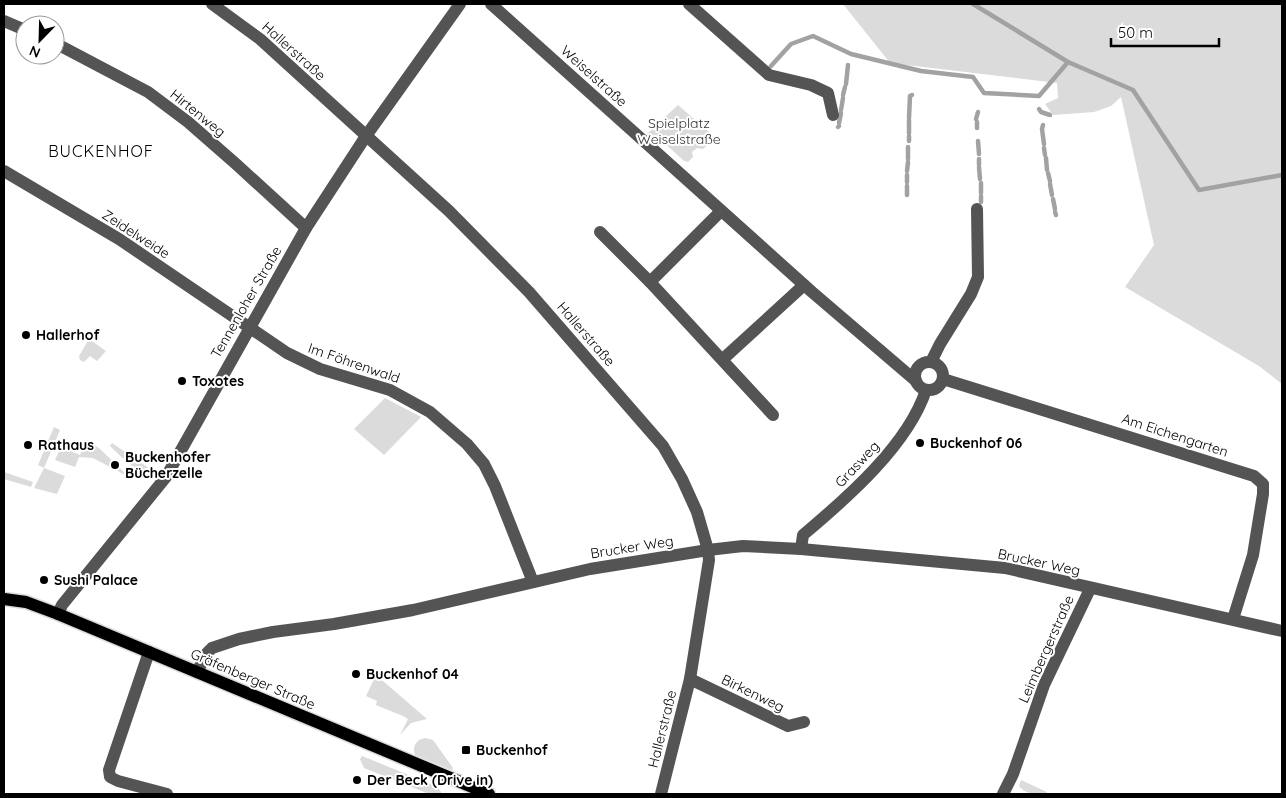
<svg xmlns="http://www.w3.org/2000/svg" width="1286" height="798" font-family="Quicksand,sans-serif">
<rect width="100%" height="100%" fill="#fff"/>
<g fill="#dbdbdb">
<path d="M843 4H1282V384L1259 366 1125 287 1154 245 1121 97 1111 106 1094 112 1053 115 1045 104 1058 98 1057 83 890 63Z"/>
<path d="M678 105 716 138 703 149 697 148 692 152 693 157 688 162 684 161 658 137 647 134Z"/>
<path d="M89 339 106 351 97 361 90 356 84 362 80 360 79 356Z"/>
<path d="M385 398 421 417 384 455 354 429Z"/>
<path d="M54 427 60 430 44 468 65 476 57 494 34 488 44 468 38 465Z"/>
<path d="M87 440 100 449 129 477 93 458 79 457 75 467 55 460 61 447 80 455Z"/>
<path d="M112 443 156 473 152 476C135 470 123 459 110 446Z"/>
<path d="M4 472 33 482 31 487 4 479Z"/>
<path d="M376 675 427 719 411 723 400 735 408 719 403 716 376 705 377 701 366 696Z"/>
<path d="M425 738 433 740 453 768 452 770 415 755C412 746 416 740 425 738Z"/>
<path d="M362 756 438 787 442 794H429L364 768 360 759Z"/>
<path d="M1021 780 1047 792 1046 794C1036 794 1026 795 1019 786Z"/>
</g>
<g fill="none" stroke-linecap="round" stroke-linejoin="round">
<g stroke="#a2a2a2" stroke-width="4.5">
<path d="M973 4 1068 62"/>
<path d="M771 66 791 44 813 36 851 54 921 71 973 77 984 93 1039 96 1068 62 1133 90 1199 190 1282 175"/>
<path d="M846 84 848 65"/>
<path d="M843 95 845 87"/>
<path d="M1039 109 1041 112 1050 115"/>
<path d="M841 110 843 98"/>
<path d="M909 118 910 96 912 95"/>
<path d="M976 119 978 112"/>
<path d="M977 122V128"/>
<path d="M839 123 841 113"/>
<path d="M1043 125 1042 129 1044 144"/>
<path d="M838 127 839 126"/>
<path d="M909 133V120"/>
<path d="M909 141V136"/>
<path d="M978 141 979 154"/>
<path d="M908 147V159"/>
<path d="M1044 148 1045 155"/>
<path d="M1046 158 1047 170"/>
<path d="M979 159V165"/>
<path d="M979 167 980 179"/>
<path d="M907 171 908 162"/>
<path d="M1048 173 1050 181"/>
<path d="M907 175V182"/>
<path d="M981 183V193"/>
<path d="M1050 184 1052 195"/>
<path d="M907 195V186"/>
<path d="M981 196V202"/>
<path d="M1053 199 1055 209"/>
<path d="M1055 212 1056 215"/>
</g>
<defs>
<path id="major" d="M4 599 26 602 58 614 489 794"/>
</defs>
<use href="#major" stroke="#dbdbdb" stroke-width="15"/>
<g stroke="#545454" stroke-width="12">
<path d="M212 4 260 39 449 211 529 292 663 446 682 479 697 512 708 550 709 560 690 679 661 794"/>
<path d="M491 4 812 292 916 381"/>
<path d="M689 4 769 75 811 85 828 93 833 115"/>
<path d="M4 21 25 30"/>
<path d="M55 43 148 92 188 122 236 164 306 228"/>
<path d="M4 171 119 239 287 353 320 369 390 390 430 412 467 444 484 464 495 486 533 582"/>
<path d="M721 211 650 282 773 415"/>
<path d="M600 232 650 282"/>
<path d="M723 359 804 285"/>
<path d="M931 362 940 344 971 294 978 277 977 209"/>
<circle cx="929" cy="376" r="14"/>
<path d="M943 379 1254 476 1263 484V494L1253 555 1233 619"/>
<path d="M801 549 803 535C847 498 908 445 926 390"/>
<path d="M58 614 62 605 166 477 306 228 366 136 460 4"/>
<path d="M149 652 109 770 110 777 118 781 167 794"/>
<path d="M197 672 207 653 212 648 239 639 273 632 334 624 413 610 590 569 708 550 743 546 801 549 1005 568 1282 631"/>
<path d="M690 679 788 726 804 722"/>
<path d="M1003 794 1013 774 1044 685 1090 589"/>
</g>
<use href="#major" stroke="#000" stroke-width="12"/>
</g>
<g fill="#000" stroke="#fff" stroke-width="2">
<circle cx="26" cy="335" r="5"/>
<circle cx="182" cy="381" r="5"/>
<circle cx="920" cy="443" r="5"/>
<circle cx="28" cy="445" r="5"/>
<circle cx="115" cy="465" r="5"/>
<circle cx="44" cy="580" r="5"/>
<circle cx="356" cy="674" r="5"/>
<rect x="461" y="745" width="10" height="10" rx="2.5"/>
<circle cx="357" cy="780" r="5"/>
</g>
<g text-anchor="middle" stroke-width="4" stroke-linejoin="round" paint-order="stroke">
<g font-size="14" fill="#000" stroke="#fff">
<text transform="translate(294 51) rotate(42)" y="5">Hallerstraße</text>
<text transform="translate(594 76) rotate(42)" y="5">Weiselstraße</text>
<text transform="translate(198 113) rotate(39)" y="5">Hirtenweg</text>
<text transform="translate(136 234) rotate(33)" y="5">Zeidelweide</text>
<text transform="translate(246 302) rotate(-60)" y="5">Tennenloher Straße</text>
<text transform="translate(586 334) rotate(49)" y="5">Hallerstraße</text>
<text transform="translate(354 363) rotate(19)" y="5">Im Föhrenwald</text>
<text transform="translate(1175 435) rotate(18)" y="5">Am Eichengarten</text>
<text transform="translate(857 464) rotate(-47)" y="5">Grasweg</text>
<text transform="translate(632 547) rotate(-9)" y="5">Brucker Weg</text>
<text transform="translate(1039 562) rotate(12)" y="5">Brucker Weg</text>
<text transform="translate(1046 649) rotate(-66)" y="5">Leimbergerstraße</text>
<text transform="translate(253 679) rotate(23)" y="5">Gräfenberger Straße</text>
<text transform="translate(753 693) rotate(26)" y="5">Birkenweg</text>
<text transform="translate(662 729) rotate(-76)" y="5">Hallerstraße</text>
</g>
<g font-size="14" fill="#323232" stroke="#fff">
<text x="679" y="128">Spielplatz<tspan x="679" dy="16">Weiselstraße</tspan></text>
</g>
<g font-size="14" font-weight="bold" fill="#000" stroke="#fff" text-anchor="start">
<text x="36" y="340">Hallerhof</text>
<text x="192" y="386">Toxotes</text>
<text x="930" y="448">Buckenhof 06</text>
<text x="38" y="450">Rathaus</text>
<text x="125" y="462">Buckenhofer<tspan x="125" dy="16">Bücherzelle</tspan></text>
<text x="54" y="585">Sushi Palace</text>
<text x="366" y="679">Buckenhof 04</text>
<text x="476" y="755">Buckenhof</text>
<text x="367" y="785">Der Beck (Drive in)</text>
</g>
<g font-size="16" letter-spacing="1" fill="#000" stroke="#fff">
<text x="101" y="157">BUCKENHOF</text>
</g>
</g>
<rect width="1286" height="798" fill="none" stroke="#000000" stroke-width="10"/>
<g transform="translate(40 40) rotate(203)"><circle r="24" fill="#ffffff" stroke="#999999"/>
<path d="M0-4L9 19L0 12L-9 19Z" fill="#000000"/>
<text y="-8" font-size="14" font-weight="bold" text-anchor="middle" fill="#000000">N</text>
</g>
<path d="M1111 38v8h108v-8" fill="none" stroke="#000000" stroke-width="2.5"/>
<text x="1118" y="38" font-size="15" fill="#000000" stroke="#ffffff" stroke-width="4" paint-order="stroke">50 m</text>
</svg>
